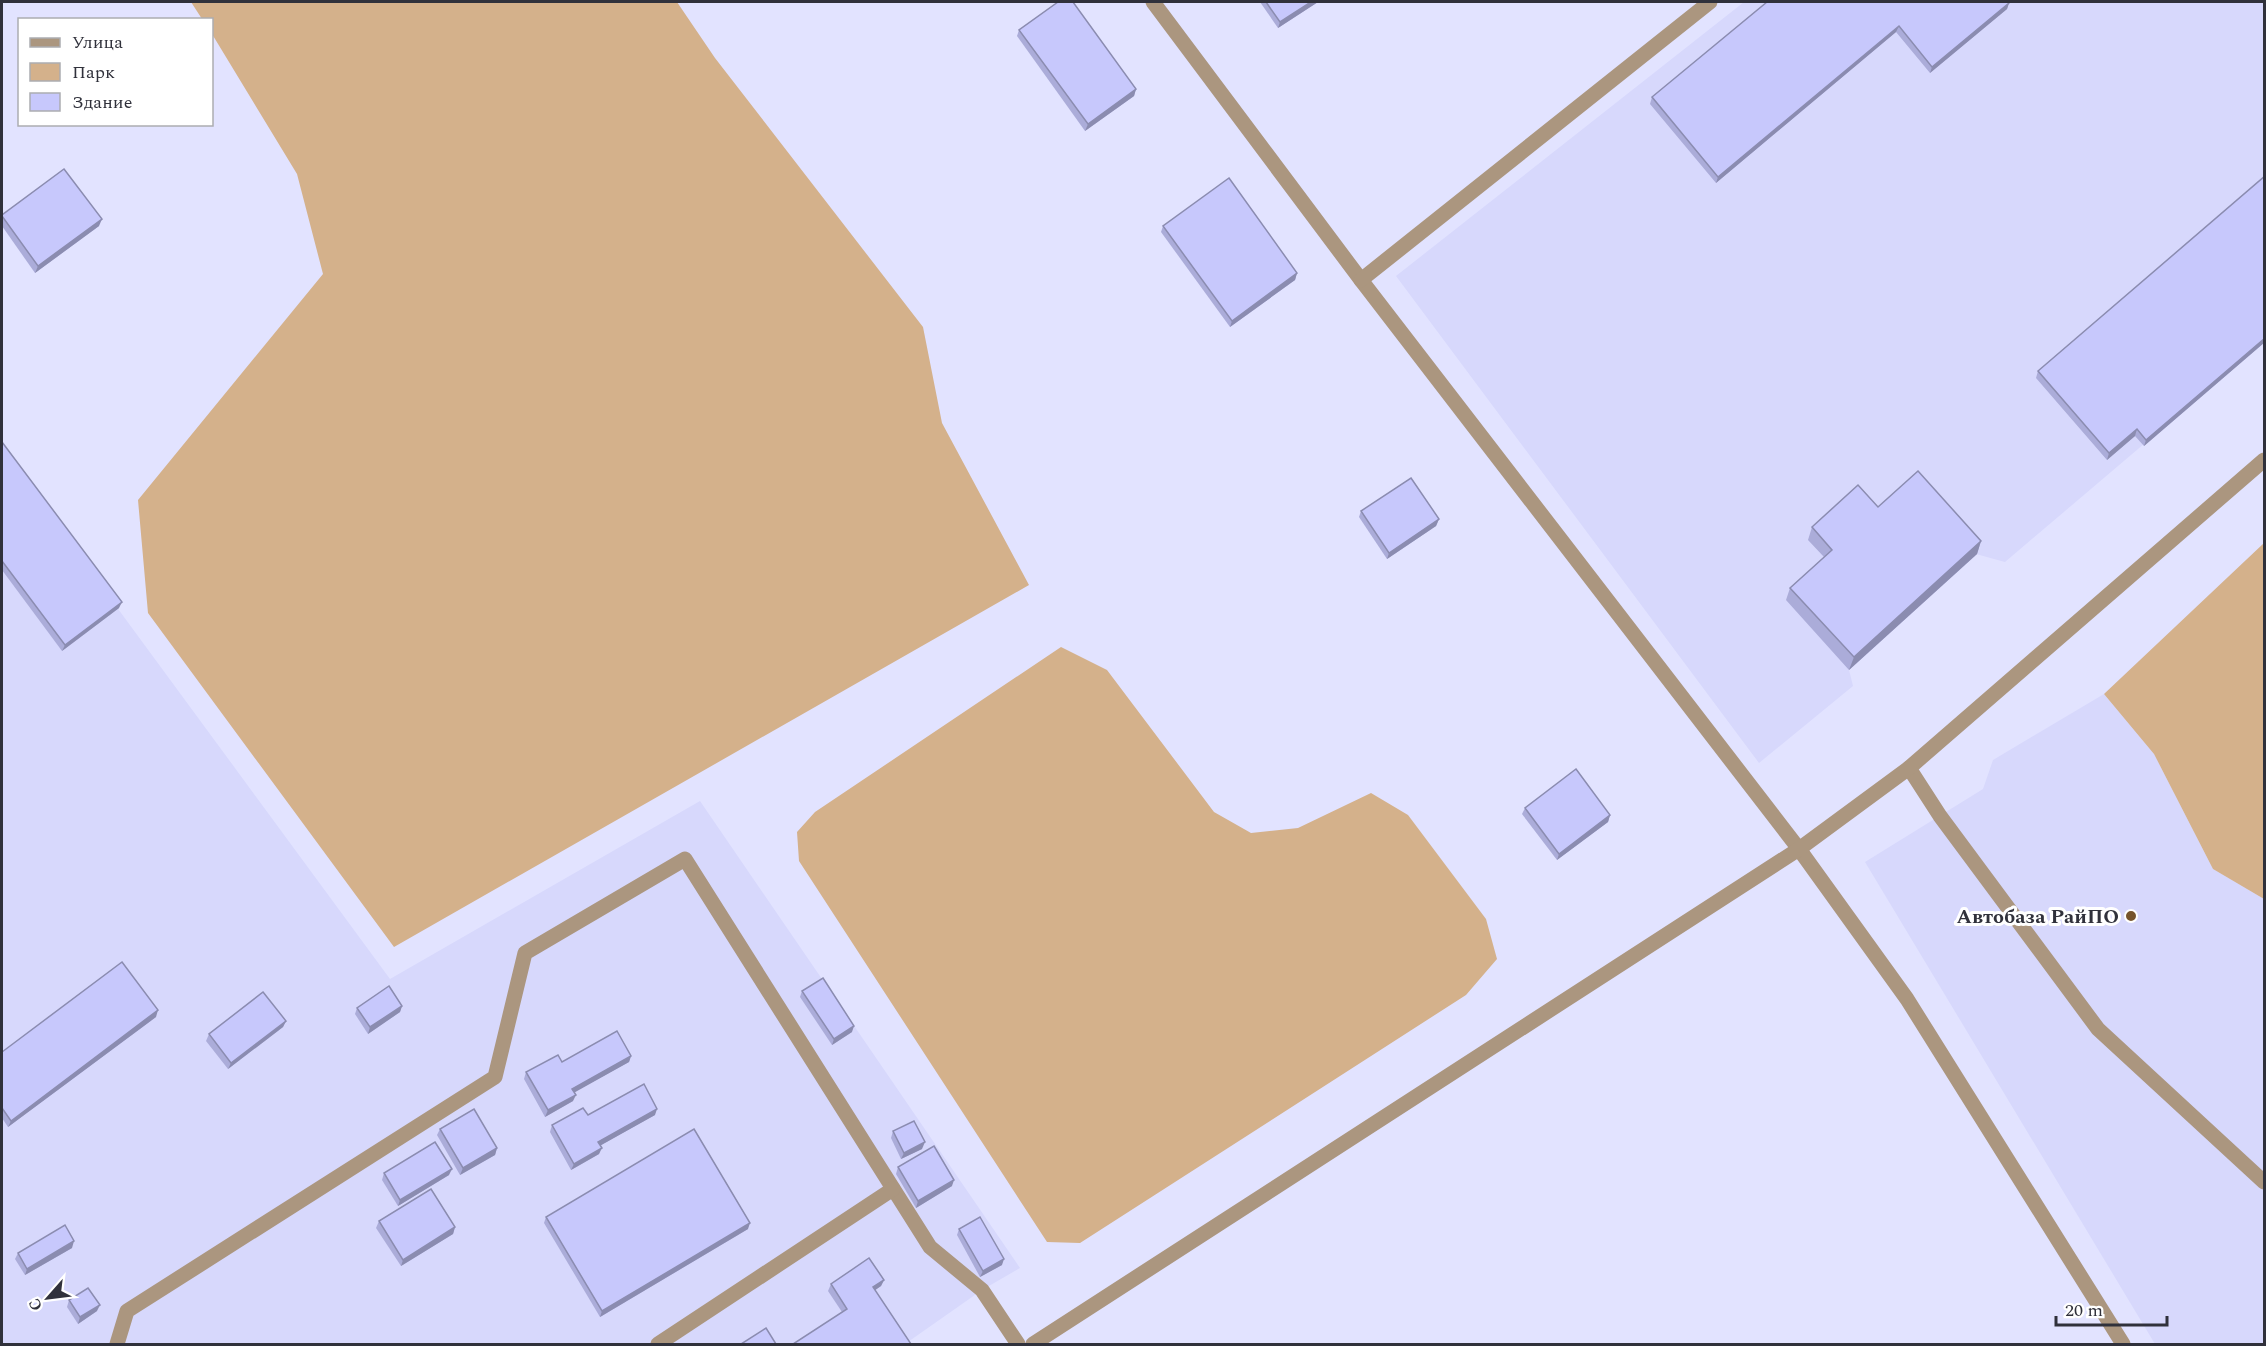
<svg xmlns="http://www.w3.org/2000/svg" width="2266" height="1346" font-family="Spectral,serif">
<rect width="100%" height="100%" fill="#e2e3ff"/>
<g fill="#d7d8fc">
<path d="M1744 2H2264V342L2005 562 1976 554 1849 670 1853 686 1759 763 1396 276Z"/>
<path d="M2 451 390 979 700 801 1020 1268 982 1290 905 1344H2Z"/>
<path d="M2104 694 2154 754 2213 869 2264 899V1344H2155L1865 862 1983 789 1993 760Z"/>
</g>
<g fill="#d4b18b">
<path d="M191 2H677L715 58 923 327 942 423 1029 585 394 947 148 613 138 500 323 274 297 174 212 34V20L202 19Z"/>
<path d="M2264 543V899L2213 869 2154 754 2104 694Z"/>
<path d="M1061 647 1107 670 1214 812 1251 833 1298 828 1371 793 1408 815 1486 919 1497 959 1466 995 1080 1243 1047 1242 799 861 797 832 815 812Z"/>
</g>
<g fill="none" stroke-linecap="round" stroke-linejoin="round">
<g stroke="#ab967f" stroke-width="15">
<path d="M1153 2 1361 280 1799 849 1907 999 2123 1344"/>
<path d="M1361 280 1710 2"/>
<path d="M1909 768 1940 816 2098 1029 2264 1182"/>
<path d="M117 1344 127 1311 495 1077 525 953 685 859 930 1247 982 1290 1018 1344"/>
<path d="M658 1344 893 1189"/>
<path d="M1033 1344 1799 849 1909 768 2264 460"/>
</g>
</g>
<g fill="#abacd9">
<path d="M1260 2H1318L1278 28Z"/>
<path d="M1767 2 2009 3 2007 9 1930 73 1896 32 1716 183 1650 104 1652 97Z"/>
<path d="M1019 30 1136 89 1134 96 1085 131 1017 36Z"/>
<path d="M2265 176V342L2144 446 2135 436 2107 460 2036 378 2038 371Z"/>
<path d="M2 215 99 226 35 273 2 226Z"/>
<path d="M1163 226 1297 273 1295 280 1230 327 1161 232Z"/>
<path d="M2 442 119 608 62 651 2 570Z"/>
<path d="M1878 507 1981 541 1977 554 1849 670 1786 600 1790 588 1824 557 1808 540 1812 527Z"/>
<path d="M1361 511 1439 519 1436 526 1387 559 1359 517Z"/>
<path d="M1525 808 1610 815 1608 822 1557 860 1522 814Z"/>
<path d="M802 991 852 1032 832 1045 800 997Z"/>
<path d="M402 1006 400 1012 368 1034 355 1014 357 1008Z"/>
<path d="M156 1017 8 1127 2 1118V1052Z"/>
<path d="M286 1021 283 1027 228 1069 206 1041 209 1034Z"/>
<path d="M631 1056 629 1062 574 1092 573 1101 545 1117 524 1079 526 1072 562 1062Z"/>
<path d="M588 1115H655L601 1145 599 1154 571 1170 550 1132 552 1125Z"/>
<path d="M440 1129 497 1148 495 1155 460 1175 437 1135Z"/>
<path d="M893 1131 922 1149 901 1159 891 1138Z"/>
<path d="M898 1167 952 1186 916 1208 896 1174Z"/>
<path d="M384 1173 449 1175 398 1206 382 1180Z"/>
<path d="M546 1217 748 1229 600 1317 544 1223Z"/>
<path d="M379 1221 455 1227 453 1234 401 1266 376 1228Z"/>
<path d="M959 1229 1002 1265 980 1277 957 1235Z"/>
<path d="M72 1248 25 1275 15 1259 18 1253Z"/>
<path d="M884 1280 881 1286 842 1312 828 1291 831 1284Z"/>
<path d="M69 1300 97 1311 78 1324 67 1307Z"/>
</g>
<g fill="#8b8cb0">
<path d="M1311 2H1318L1278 28 1280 22Z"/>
<path d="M2009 3 2007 9 1930 73 1932 67Z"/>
<path d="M1899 26 1896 32 1716 183 1718 177Z"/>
<path d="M1136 89 1134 96 1085 131 1088 124Z"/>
<path d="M102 219 99 226 35 273 38 266Z"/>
<path d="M1297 273 1295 280 1230 327 1232 321Z"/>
<path d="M2265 338V342L2144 446 2146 440Z"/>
<path d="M2137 429 2135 436 2107 460 2109 453Z"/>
<path d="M1439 519 1436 526 1387 559 1389 553Z"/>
<path d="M1981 541 1977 554 1849 670 1854 657Z"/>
<path d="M122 602 119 608 62 651 65 645Z"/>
<path d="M1610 815 1608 822 1557 860 1559 854Z"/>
<path d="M402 1006 400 1012 368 1034 370 1027Z"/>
<path d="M158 1010 156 1017 8 1127 11 1121Z"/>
<path d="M286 1021 283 1027 228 1069 231 1063Z"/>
<path d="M854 1026 852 1032 832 1045 834 1039Z"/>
<path d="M631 1056 629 1062 570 1095 572 1089Z"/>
<path d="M576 1095 573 1101 545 1117 548 1110Z"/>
<path d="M657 1109 655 1115 596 1148 598 1142Z"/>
<path d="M925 1142 922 1149 901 1159 904 1153Z"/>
<path d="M497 1148 495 1155 460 1175 463 1168Z"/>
<path d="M602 1148 599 1154 571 1170 574 1164Z"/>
<path d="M452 1169 449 1175 398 1206 400 1200Z"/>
<path d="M954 1180 952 1186 916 1208 918 1201Z"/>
<path d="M750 1223 748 1229 600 1317 602 1311Z"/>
<path d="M455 1227 453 1234 401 1266 403 1260Z"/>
<path d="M74 1241 72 1248 25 1275 27 1269Z"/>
<path d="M1004 1259 1002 1265 980 1277 983 1271Z"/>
<path d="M884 1280 881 1286 871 1293 873 1287Z"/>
<path d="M100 1305 97 1311 78 1324 80 1317Z"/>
</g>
<g fill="#c7c8fc" stroke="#8b8cb0" stroke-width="1.5">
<path d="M1058 2H1073L1136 89 1088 124 1019 30Z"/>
<path d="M1266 2H1311L1280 22Z"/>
<path d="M1767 2H2008L2009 3 1932 67 1899 26 1718 177 1652 97Z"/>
<path d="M64 169 102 219 38 266 2 216V215Z"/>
<path d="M2265 176V338L2146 440 2137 429 2109 453 2038 371Z"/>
<path d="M1229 178 1297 273 1232 321 1163 226Z"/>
<path d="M2 442 122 602 65 645 2 561Z"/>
<path d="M1918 471 1981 541 1854 657 1790 588 1832 550 1812 527 1858 485 1878 507Z"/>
<path d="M1411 478 1439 519 1389 553 1361 511Z"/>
<path d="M1576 769 1610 815 1559 854 1525 808Z"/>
<path d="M122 962 158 1010 11 1121 2 1108V1052Z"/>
<path d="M823 978 854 1026 834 1039 802 991Z"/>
<path d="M389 986 402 1006 370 1027 357 1008Z"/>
<path d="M263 992 286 1021 231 1063 209 1034Z"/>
<path d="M617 1031 631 1056 572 1089 576 1095 548 1110 526 1072 558 1055 562 1062Z"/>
<path d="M644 1084 657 1109 598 1142 602 1148 574 1164 552 1125 583 1108 588 1115Z"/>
<path d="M474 1109 497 1148 463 1168 440 1129Z"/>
<path d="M914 1121 925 1142 904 1153 893 1131Z"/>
<path d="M694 1129 750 1223 602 1311 546 1217Z"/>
<path d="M435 1142 452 1169 400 1200 384 1173Z"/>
<path d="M934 1146 954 1180 918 1201 898 1167Z"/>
<path d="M431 1189 455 1227 403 1260 379 1221Z"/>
<path d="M980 1217 1004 1259 983 1271 959 1229Z"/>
<path d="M65 1225 74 1241 27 1269 18 1253Z"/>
<path d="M869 1258 884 1280 873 1287 911 1344H793L847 1309 831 1284Z"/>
<path d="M88 1288 100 1305 80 1317 69 1300Z"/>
<path d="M766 1328 776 1344H741Z"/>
</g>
<circle fill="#76542c" stroke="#fff" stroke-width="2" cx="2131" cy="916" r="6"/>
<g text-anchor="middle" stroke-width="6" stroke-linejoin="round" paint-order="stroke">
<g font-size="20" font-weight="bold" fill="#30313b" stroke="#fff" text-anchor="end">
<text x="2119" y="923">Автобаза РайПО</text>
</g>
</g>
<rect width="2266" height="1346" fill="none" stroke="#30313b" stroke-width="6"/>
<rect x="18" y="18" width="195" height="108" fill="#ffffff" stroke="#acadb1" stroke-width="1.5"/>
<rect x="30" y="38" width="30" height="9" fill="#ab967f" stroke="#acadb1" stroke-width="1.5"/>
<text x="72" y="48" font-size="18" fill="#30313b">Улица</text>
<rect x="30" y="63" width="30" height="18" fill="#d4b18b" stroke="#acadb1" stroke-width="1.5"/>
<text x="72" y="78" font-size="18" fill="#30313b">Парк</text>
<rect x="30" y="93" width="30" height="18" fill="#c7c8fc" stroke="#acadb1" stroke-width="1.5"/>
<text x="72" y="108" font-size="18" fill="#30313b">Здание</text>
<g transform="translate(48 1298) rotate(242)" stroke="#ffffff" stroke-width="4.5" paint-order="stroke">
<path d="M0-4.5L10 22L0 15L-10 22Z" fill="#30313b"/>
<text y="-9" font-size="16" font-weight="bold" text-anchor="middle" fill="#30313b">С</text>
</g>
<path d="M2056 1316v9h111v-9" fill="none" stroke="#30313b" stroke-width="3"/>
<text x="2065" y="1316" font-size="18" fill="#30313b" stroke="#ffffff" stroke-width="4.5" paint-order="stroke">20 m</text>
</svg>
